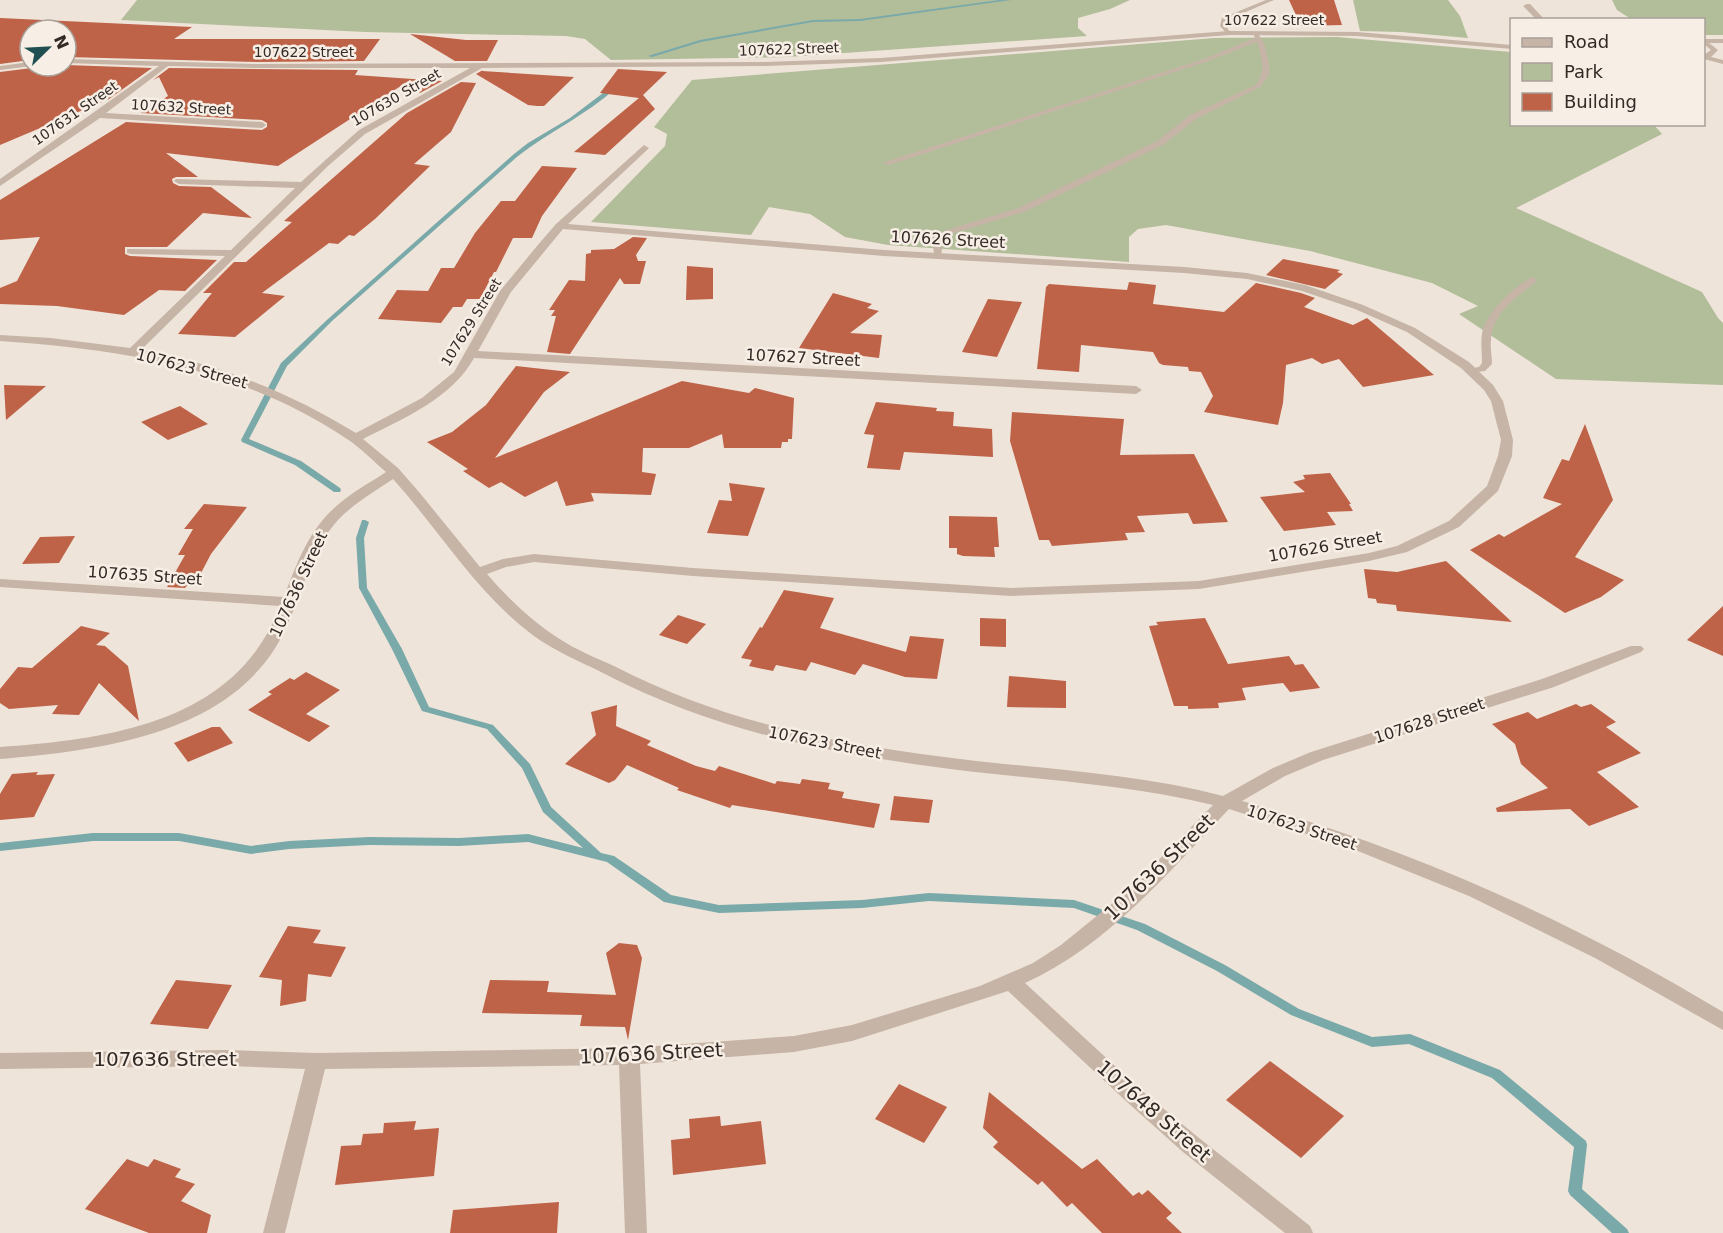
<svg xmlns="http://www.w3.org/2000/svg" width="1723" height="1233" font-family="'DejaVu Sans',sans-serif">
<rect width="100%" height="100%" fill="#efe4d9"/>
<g fill="#b2bd9a">
<path d="M137 0H1130L1110 9 1078 18V28L1087 36 787 57 611 60 585 39 566 36 365 32 121 20Z"/>
<path d="M1353 0H1448L1460 16 1468 38 1401 32 1360 31Z"/>
<path d="M1612 0H1723V35H1704V20L1631 19 1617 10Z"/>
<path d="M1337 37 1511 52 1512 124 1654 125 1662 134 1516 208 1702 292 1718 318 1723 323V385L1556 379 1459 314 1478 306 1432 283 1310 251 1166 225 1138 229 1129 237V262L888 245 845 237 810 214 769 207 751 235 591 222 665 146 667 134 654 127 692 80 1214 38Z"/>
</g>
<g fill="none" stroke-linecap="round" stroke-linejoin="round">
<g fill="#7aa9aa" fill-rule="evenodd">
<path d="M999 0H1011L860 21 813 22 701 42 652 57 648 56 700 40 813 20 860 19Z"/>
<path d="M611 87 616 88C586 115 549 132 518 156L332 321 287 366 249 439 301 461 340 488 341 490 340 492H334L295 465 242 442 241 440 281 363 328 319 514 154 528 143 570 118Z"/>
<path d="M362 520H365L369 522 364 538 367 588 402 649 429 707 493 725 530 764 551 807 601 853 614 856 671 895 719 905 862 900 929 893 1074 900 1145 924 1225 965 1299 1009 1372 1037 1410 1034 1500 1070 1586 1141 1587 1145 1582 1189 1627 1229 1629 1233H1612L1570 1195 1568 1191 1574 1147 1492 1078 1409 1044 1372 1047 1291 1015 1217 971 1137 930 1074 908 929 901 862 908 719 913 664 902 607 862 528 842 459 846 369 845 289 849 251 854 179 841H93L0 851V843L93 833H179L251 846 289 841 369 837 459 838 528 834 583 848 543 812 522 768 487 729 422 711 392 649 359 588 356 538Z"/>
</g>
</g>
<g fill="#be6248">
<path d="M1289 0H1334L1342 25 1301 26Z"/>
<path d="M0 18 192 27 174 39H380L364 61 257 62 66 57V30H30V60L0 64Z"/>
<path d="M410 34 466 40H498L487 61H455Z"/>
<path d="M66 65 152 68 109 99 0 145V72L32 68 34 66Z"/>
<path d="M169 68 358 70 355 75 442 81 420 93 410 80 278 166 166 153 198 177H176L172 179 173 183 179 186 211 187 252 218 203 213 167 247H125V254L130 256 217 260 185 291 159 290 124 315 57 306 0 304V288L17 281 40 237 0 240V200L126 122 262 130 267 127V123L262 120 141 113 168 96 159 77 153 80Z"/>
<path d="M618 69 667 72 643 95 655 109 605 155 574 152 639 98 600 93Z"/>
<path d="M483 70 482 71 574 77 544 106H537L528 105 476 74Z"/>
<path d="M461 82 476 83 451 132 414 164 430 166 375 219 354 236 349 235 338 244 329 243 262 293 285 296 235 337 178 334 212 293H203L234 262H246L292 222 284 221 407 113Z"/>
<path d="M542 166 577 168 542 216 532 238H513L496 272H494L480 299H467L462 307H453L441 323 378 319 397 290 428 291 441 268H454L475 233 501 201H515Z"/>
<path d="M633 237 647 238 636 255 638 261H646L640 284H624L620 278 570 354 547 352 556 316H551L555 310H549L569 280 585 281 586 254 591 253V250L614 249Z"/>
<path d="M1283 259 1340 270 1337 272 1343 274 1325 289 1266 275Z"/>
<path d="M687 266 713 268V299L686 300Z"/>
<path d="M1129 282 1156 285 1153 304 1224 312 1256 283 1301 293 1315 298 1304 307 1353 325 1367 318 1434 375 1363 387 1339 359 1322 364 1312 358 1286 365 1283 403 1278 425 1204 412 1213 396 1201 372 1189 371 1188 367 1163 365 1159 363 1153 352 1081 345 1079 372 1037 369 1046 287 1049 284 1127 290Z"/>
<path d="M833 293 872 304 867 308 879 311 850 333 882 335 879 358 799 348Z"/>
<path d="M988 299 1022 302 997 357 962 352Z"/>
<path d="M516 366 570 372 544 392 495 458 682 381 749 393 755 388 794 398 792 439H788V442H782L781 448H724L722 434 689 448H643L642 472 656 474 651 495 591 493 594 501 566 506 557 481 525 497 501 482 489 488 463 471 468 469 427 442 452 432 486 405Z"/>
<path d="M4 385 46 386 6 420Z"/>
<path d="M876 402 937 408 936 411 954 412 953 426 992 429 993 457 904 452 900 470 867 468 874 435 864 434Z"/>
<path d="M180 406 208 424 168 440 141 422Z"/>
<path d="M1012 412 1124 419 1120 455 1194 454 1228 522 1193 524 1188 513 1137 516 1145 532 1125 533 1128 540 1052 546 1049 540H1039L1010 441Z"/>
<path d="M1585 424 1613 500 1575 557 1624 580 1601 597 1565 613 1470 550 1499 534 1504 537 1562 504 1543 498 1562 459 1569 461Z"/>
<path d="M1330 473 1351 504H1349L1353 511 1327 512 1336 525 1284 531 1260 497 1305 492 1293 482 1305 479 1303 475Z"/>
<path d="M729 483 765 488 748 536 707 533 719 500 732 501Z"/>
<path d="M204 504 247 507 211 554 201 573H197L185 588 167 587 185 555H178L193 529H184Z"/>
<path d="M949 516 997 517 999 547H994L995 557 963 556 957 554V548H949Z"/>
<path d="M75 536 59 563 22 564 40 537Z"/>
<path d="M1446 561 1512 622 1397 611 1396 605 1377 603 1376 599 1368 598 1364 569 1397 572Z"/>
<path d="M784 590 834 598 820 628 906 652 910 636 944 639 937 679 905 677 863 664 855 675 811 662 806 671 776 665 773 671 749 666 752 660 741 658 760 627 762 628Z"/>
<path d="M1723 606V656L1687 640Z"/>
<path d="M678 615 706 624 687 644 659 635Z"/>
<path d="M980 618 1006 619V647L980 646Z"/>
<path d="M1205 618 1228 664 1289 656 1295 665 1303 664 1320 688 1290 692 1283 683 1242 688 1246 700 1218 703 1219 708 1188 709V706H1174L1149 626 1158 625 1156 622Z"/>
<path d="M81 626 110 633 96 645 105 646 128 666 139 721 99 683 79 715 52 714 58 705 9 709 0 703V689L18 667 32 668Z"/>
<path d="M306 672 340 690 306 714 330 726 309 742 248 710 272 694 268 692 290 678 294 680Z"/>
<path d="M1009 676 1066 681V708L1007 707Z"/>
<path d="M1576 704 1581 707 1591 704 1616 722 1606 727 1641 753 1597 772 1639 807 1589 826 1570 809 1497 812 1496 808 1548 788 1521 764 1515 744 1492 724 1528 712 1537 719Z"/>
<path d="M617 705 616 726 651 741 647 745 696 766 715 771 719 766 775 784 777 781 800 784 802 779 830 783 828 789 844 792 842 798 880 804 874 828 732 805 730 808 677 790 679 788 627 765 615 780 609 783 565 764 596 735 591 712Z"/>
<path d="M212 727H220L233 743 188 762 174 743Z"/>
<path d="M38 772 36 775 55 774 34 817 0 820V794L12 774Z"/>
<path d="M894 796 933 800 929 823 890 820Z"/>
<path d="M288 926 321 930 313 943 346 947 331 977 308 974 306 1001 280 1006 282 980 259 977Z"/>
<path d="M619 943 637 945 642 958 628 1040 625 1027 580 1026 582 1015 482 1013 490 980 549 981 547 992 616 995 606 953Z"/>
<path d="M176 980 232 985 208 1029 150 1024Z"/>
<path d="M1270 1061 1344 1116 1301 1158 1226 1100Z"/>
<path d="M899 1084 947 1107 924 1143 875 1119Z"/>
<path d="M989 1092 1082 1169 1097 1159 1133 1196 1139 1192 1142 1195 1148 1190 1172 1213 1166 1218 1182 1233H1102L1072 1203 1067 1207 1042 1181 1038 1185 993 1147 998 1142 983 1128Z"/>
<path d="M720 1116 721 1126 761 1121 766 1164 673 1175 671 1140 690 1138 689 1119Z"/>
<path d="M416 1121 414 1130 439 1128 434 1176 335 1185 341 1146 361 1145 363 1134 383 1133 384 1123Z"/>
<path d="M127 1159 148 1167 154 1159 181 1169 175 1177 195 1184 181 1201 211 1215 207 1233H149L85 1209Z"/>
<path d="M559 1202 557 1233H450L453 1210Z"/>
</g>
<g fill="none" stroke-linecap="round" stroke-linejoin="round">
<g fill="#c6b4a6" fill-rule="evenodd">
<path d="M1266 0H1274L1227 20 1226 26 1231 34H1227L1220 26 1222 18Z"/>
<path d="M1253 32H1257L1264 43 1269 63V75L1260 87 1196 119 1163 145 1024 212 954 233 943 240 941 257H935C931 246 935 238 944 231L1018 208 1157 141 1190 115 1256 85C1266 71 1262 58 1257 42L1208 61 889 165 882 163 1204 59 1255 38Z"/>
<path d="M1704 39 1718 50 1711 57 1723 60V64L1704 59V55L1711 50 1704 44Z"/>
<path d="M1533 277 1537 280 1536 282C1517 297 1492 313 1491 340 1490 348 1492 356 1492 364L1485 371 1468 373V369L1479 367 1482 363C1482 352 1480 340 1483 329 1489 310 1515 285 1533 277Z"/>
</g>
<g fill="#c6b4a6" fill-rule="evenodd">
<path d="M1527 4H1530L1545 20H1537L1523 6Z"/>
<path d="M1229 31 1357 32 1512 45V49L1357 36 1229 35 881 62 765 66 482 68 365 134 328 166 141 350C219 364 289 392 356 433L422 398 454 372 500 291 537 246 556 224 644 145 649 148 647 150 568 224 884 250 1184 267 1247 273 1305 285 1363 305 1415 328 1469 362 1493 385 1503 401 1513 440 1512 456 1498 491 1459 527 1407 552 1369 561 1199 589 1011 596 693 576 534 562 506 567 487 574C512 603 540 629 573 647 586 654 601 660 614 666 730 726 848 746 976 761 1059 770 1142 775 1223 796L1273 768 1311 752 1542 679 1631 646H1641L1644 649 1641 652 1554 687 1323 760 1285 776 1242 801C1411 849 1573 921 1723 1012V1030L1595 958 1469 896 1353 849 1229 809C1168 873 1107 946 1025 983L1141 1090 1199 1138 1310 1226 1313 1233H1285L1183 1152 1127 1102 1008 991 852 1041 794 1052 640 1064 647 1233H625L619 1065 325 1069 285 1233H263L305 1069 227 1066 0 1069V1053L227 1050 317 1053 629 1048 794 1036 852 1025 980 986 1033 963 1061 945 1130 889 1213 805C1135 786 1055 781 975 772 843 756 722 735 603 673 579 661 556 652 534 636 477 594 440 531 393 479 374 492 354 503 338 520 310 551 303 593 285 630 236 734 102 750 0 759V747C109 739 236 723 280 606L0 587V579L284 597C297 562 310 527 340 503 354 491 371 482 386 472 373 461 361 448 347 439 244 369 122 349 0 341V335L51 338 130 348 225 256 131 254 127 253V249L231 250 295 188 179 184 174 181 176 179 301 182 359 130 470 68H257L168 66 106 113 262 122 266 125 262 128 100 118 0 186V179L159 66 66 63V59L257 64 765 62 881 58ZM563 229 884 256 1184 273 1247 279 1302 291 1355 309 1407 332 1461 368 1484 390 1491 401 1501 440 1498 456 1487 486 1449 521 1397 546 1369 553 1199 581 1011 588 693 568 534 554 503 559 480 567 419 492 398 468 363 439C404 418 451 399 474 358L1136 394 1142 390 1136 386 478 351 511 292Z"/>
<rect x="1704" y="39" width="19" height="4"/>
<path d="M30 62 32 66 0 70V66Z"/>
</g>
</g>
<g text-anchor="middle" stroke-width="5" stroke-linejoin="round" paint-order="stroke">
<g font-size="14" fill="#332a26" stroke="#f7eee5">
<text x="1274" y="25">107622 Street</text>
<text transform="translate(789 49) rotate(-2)" y="5">107622 Street</text>
<text x="304" y="57">107622 Street</text>
<text transform="translate(396 97) rotate(-30)" y="5">107630 Street</text>
<text transform="translate(181 107) rotate(3)" y="5">107632 Street</text>
<text transform="translate(75 113) rotate(-35)" y="5">107631 Street</text>
<text transform="translate(471 322) rotate(-58)" y="5">107629 Street</text>
</g>
<g font-size="16" fill="#332a26" stroke="#f7eee5">
<text transform="translate(948 239) rotate(3)" y="6">107626 Street</text>
<text transform="translate(803 357) rotate(3)" y="6">107627 Street</text>
<text transform="translate(192 368) rotate(15)" y="6">107623 Street</text>
<text transform="translate(1325 546) rotate(-10)" y="6">107626 Street</text>
<text transform="translate(145 575) rotate(4)" y="6">107635 Street</text>
<text transform="translate(298 584) rotate(-65)" y="6">107636 Street</text>
<text transform="translate(1429 720) rotate(-18)" y="6">107628 Street</text>
<text transform="translate(825 742) rotate(11)" y="6">107623 Street</text>
<text transform="translate(1302 827) rotate(18)" y="6">107623 Street</text>
</g>
<g font-size="20" fill="#332a26" stroke="#f7eee5">
<text transform="translate(1159 867) rotate(-44)" y="7">107636 Street</text>
<text transform="translate(651 1053) rotate(-3)" y="7">107636 Street</text>
<text x="165" y="1066">107636 Street</text>
<text transform="translate(1154 1111) rotate(41)" y="7">107648 Street</text>
</g>
</g>
<rect x="1510" y="18" width="195" height="108" fill="#f7eee5" stroke="#a9a099" stroke-width="1.5"/>
<rect x="1522" y="38" width="30" height="9" fill="#c6b4a6" stroke="#a9a099" stroke-width="1.5"/>
<text x="1564" y="48" font-size="18" fill="#332a26">Road</text>
<rect x="1522" y="63" width="30" height="18" fill="#b2bd9a" stroke="#a9a099" stroke-width="1.5"/>
<text x="1564" y="78" font-size="18" fill="#332a26">Park</text>
<rect x="1522" y="93" width="30" height="18" fill="#be6248" stroke="#a9a099" stroke-width="1.5"/>
<text x="1564" y="108" font-size="18" fill="#332a26">Building</text>
<g transform="translate(48 48) rotate(66)"><circle r="28" fill="#f7eee5" stroke="#a9a099" stroke-width="1.5"/>
<path d="M0-4.5L10 22L0 15L-10 22Z" fill="#1f4f51"/>
<text y="-9" font-size="16" font-weight="bold" text-anchor="middle" fill="#332a26">N</text>
</g>
</svg>
